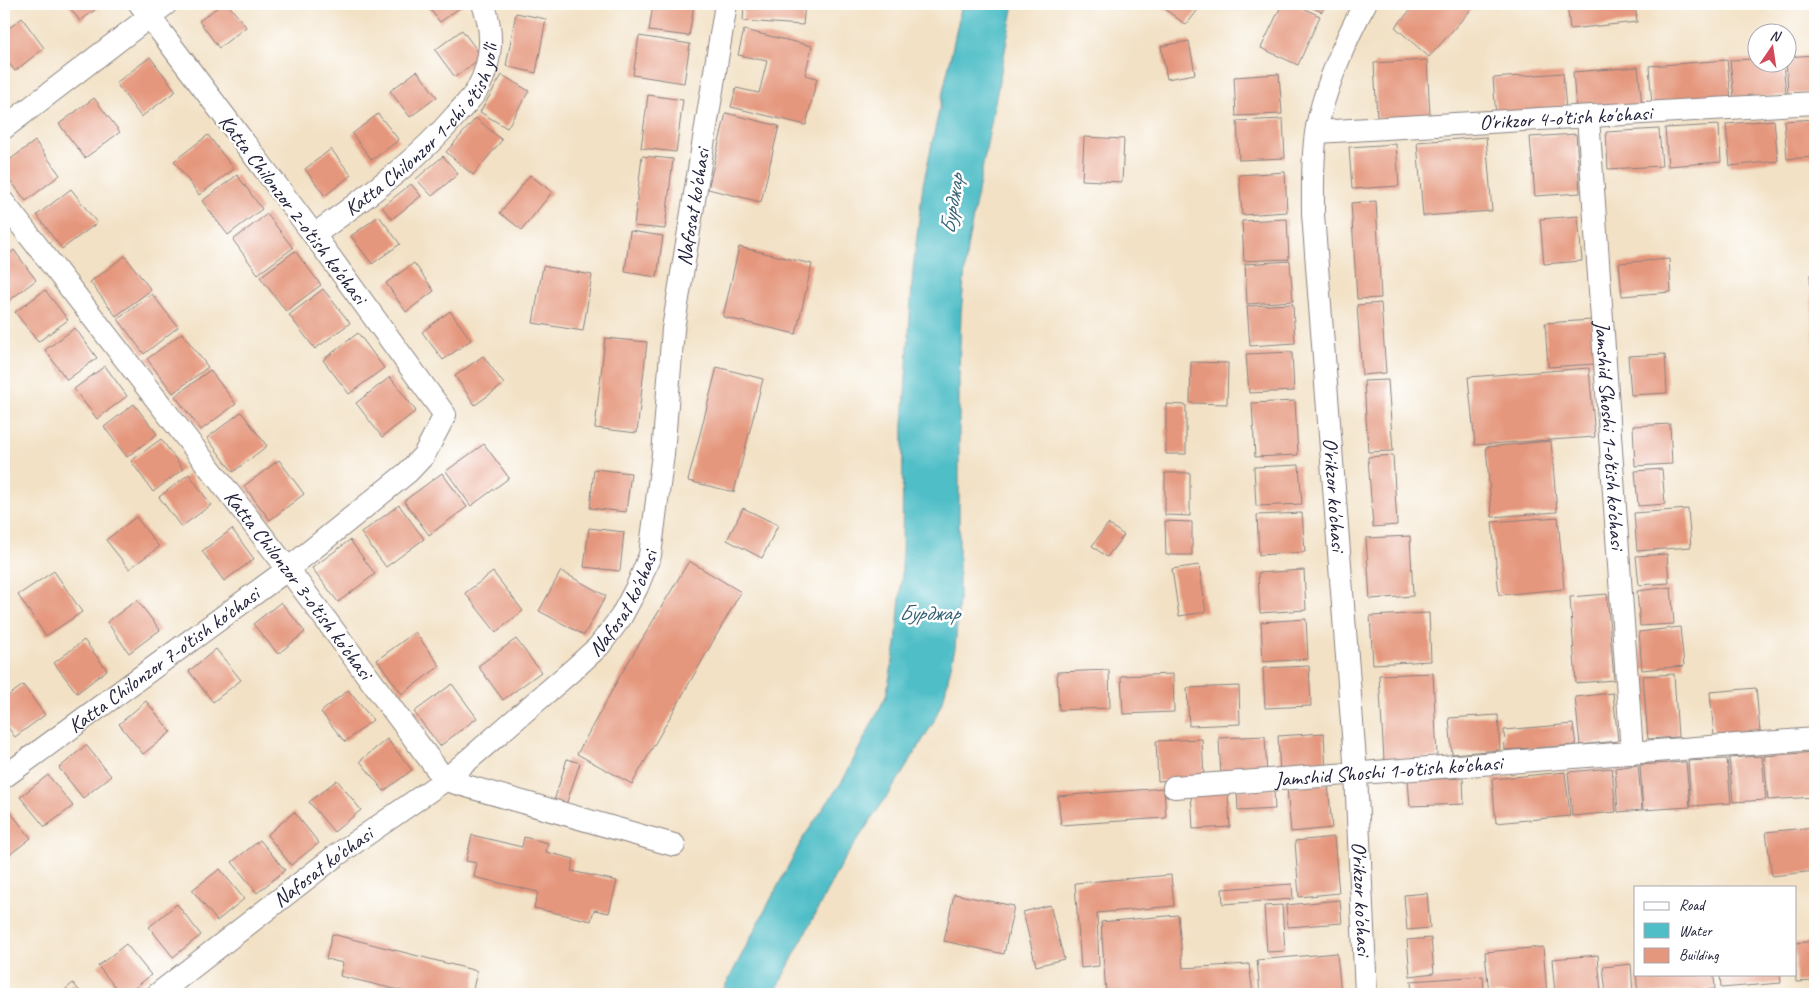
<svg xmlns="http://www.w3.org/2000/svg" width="1819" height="998" font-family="Caveat,sans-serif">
<rect width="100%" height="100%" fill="#fff"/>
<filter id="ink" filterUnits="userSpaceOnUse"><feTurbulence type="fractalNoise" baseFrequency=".02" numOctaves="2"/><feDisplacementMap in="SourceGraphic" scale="10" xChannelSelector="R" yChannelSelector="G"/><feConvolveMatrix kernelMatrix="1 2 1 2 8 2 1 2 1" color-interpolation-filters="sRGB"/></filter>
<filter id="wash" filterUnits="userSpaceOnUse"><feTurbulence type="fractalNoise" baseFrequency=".0096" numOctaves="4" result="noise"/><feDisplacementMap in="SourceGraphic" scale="20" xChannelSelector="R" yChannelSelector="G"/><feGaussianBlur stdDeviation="1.12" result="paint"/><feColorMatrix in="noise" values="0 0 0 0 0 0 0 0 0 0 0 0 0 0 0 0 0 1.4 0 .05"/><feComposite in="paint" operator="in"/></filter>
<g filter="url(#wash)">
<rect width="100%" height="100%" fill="#f2e1c5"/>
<path fill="#50bec7" stroke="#397081" d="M962 4H1014L967 248 961 313 959 376V599L955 648 944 697 933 723 902 774 841 864 774 994H721L803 838 843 780 886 696 896 645 902 573 903 424 913 270 923 185Z"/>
<g id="blocks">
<g fill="#e5977d">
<path d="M67 4H103L80 21Z"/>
<path d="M222 4H228L246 27 219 48 199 21Z"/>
<path d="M426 4H465L440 22Z"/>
<path d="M653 4H694L689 36 649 31Z"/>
<path d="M744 4H805L803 25 743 21Z"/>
<path d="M1163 4H1198L1201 6 1186 25 1161 6Z"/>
<path d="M1282 4H1294L1320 16 1298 65 1261 48Z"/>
<path d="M1304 4H1326L1322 12Z"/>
<path d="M1416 4H1476L1429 57 1395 27Z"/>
<path d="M1567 4H1635L1637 22 1570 29Z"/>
<path d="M516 13 546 19 536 73 506 66Z"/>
<path d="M22 18 44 48 15 71 4 57V32Z"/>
<path d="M462 30 482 57 455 77 435 50Z"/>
<path d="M744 30 812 46 805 75 817 78 806 125 731 107 736 88 759 93 767 61 738 55Z"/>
<path d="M639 36 690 44 684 83 633 75Z"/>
<path d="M1189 41 1195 74 1167 79 1161 46Z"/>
<path d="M1815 55V92L1788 94 1786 57Z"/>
<path d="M150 57 176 91 141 117 116 83Z"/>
<path d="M1756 59V62H1783L1786 95 1734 99 1730 60Z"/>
<path d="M1427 60 1430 116 1377 118 1374 63Z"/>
<path d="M1727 60 1731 99 1652 105 1649 66Z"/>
<path d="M1638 67 1642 106 1576 110 1573 72Z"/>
<path d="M417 71 437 97 410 117 390 91Z"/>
<path d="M1563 73 1566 111 1496 117 1493 78Z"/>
<path d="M1279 74 1282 114 1236 116 1234 77Z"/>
<path d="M502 75 529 91 507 128 480 112Z"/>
<path d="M648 95 683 100 676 152 641 148Z"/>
<path d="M94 98 120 132 85 158 59 124Z"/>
<path d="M726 113 779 126 761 202 708 189Z"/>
<path d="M378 114 399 140 372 160 352 134Z"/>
<path d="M476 118 502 140 473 175 446 152Z"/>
<path d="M1283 119 1285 158 1239 160 1237 121Z"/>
<path d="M1815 119V157L1787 159 1784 121Z"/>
<path d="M1774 120 1778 161 1730 166 1726 124Z"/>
<path d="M1719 125 1721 162 1668 166 1665 128Z"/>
<path d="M1659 129 1662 166 1608 169 1606 132Z"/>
<path d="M1576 134 1580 193 1535 196 1530 137Z"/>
<path d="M208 135 234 169 199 195 174 161Z"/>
<path d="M1084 137 1124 139 1122 182 1082 180Z"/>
<path d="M1486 137 1492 211 1423 216 1417 142Z"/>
<path d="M35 141 60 175 26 201 4 172V164Z"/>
<path d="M1396 144 1399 186 1352 189 1349 147Z"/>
<path d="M331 149 351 175 325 196 305 169Z"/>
<path d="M443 156 458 174 432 196 416 179Z"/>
<path d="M642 156 673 159 665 229 634 226Z"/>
<path d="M1285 172 1287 212 1242 215 1239 175Z"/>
<path d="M237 175 262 209 228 235 202 201Z"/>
<path d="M530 175 552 192 522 230 500 213Z"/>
<path d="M411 184 421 196 392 219 382 207Z"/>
<path d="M71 189 97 223 62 249 37 215Z"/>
<path d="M1376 201 1381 298 1357 299 1351 203Z"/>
<path d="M267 214 293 248 258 274 233 240Z"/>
<path d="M379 216 400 244 372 264 351 236Z"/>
<path d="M1578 216 1582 261 1544 264 1540 219Z"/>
<path d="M1287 219 1289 259 1244 261 1242 221Z"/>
<path d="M630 231 663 236 657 277 625 272Z"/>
<path d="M739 247 812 264 796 334 723 317Z"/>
<path d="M14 250 36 280 6 303 4 300V258Z"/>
<path d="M295 251 321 285 286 311 260 277Z"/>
<path d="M125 256 151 290 116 316 90 282Z"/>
<path d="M1669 259 1671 292 1622 296 1619 263Z"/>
<path d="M1290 261 1293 301 1247 304 1245 264Z"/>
<path d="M414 263 434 291 406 312 386 283Z"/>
<path d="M543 266 592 275 583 331 533 323Z"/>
<path d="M1810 275H1815V347H1814Z"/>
<path d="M323 289 350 323 315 349 289 315Z"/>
<path d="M45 290 68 320 38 342 15 312Z"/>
<path d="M152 294 178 327 144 354 118 319Z"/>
<path d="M1381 303 1386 373 1362 375 1357 305Z"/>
<path d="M1293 304 1295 343 1250 346 1247 306Z"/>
<path d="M450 311 471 340 443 360 422 332Z"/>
<path d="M1592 320 1595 364 1548 367 1545 323Z"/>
<path d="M75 328 97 358 67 380 45 350Z"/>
<path d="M182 333 208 367 173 393 147 359Z"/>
<path d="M358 333 384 368 349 394 323 360Z"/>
<path d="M605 338 647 342 637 433 595 428Z"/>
<path d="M1292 352 1294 391 1249 393 1246 354Z"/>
<path d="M1665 354 1667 393 1631 395 1628 356Z"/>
<path d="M483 356 504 384 475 405 455 376Z"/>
<path d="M1191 362 1228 363 1227 404 1190 403Z"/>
<path d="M105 366 127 396 97 419 74 389Z"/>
<path d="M717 367 763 379 734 492 688 481Z"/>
<path d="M1589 368 1595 437 1475 445 1468 377Z"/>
<path d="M210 370 236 404 201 430 175 396Z"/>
<path d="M390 377 416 411 382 437 356 403Z"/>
<path d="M1388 380 1393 451 1368 452 1364 381Z"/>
<path d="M1295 401 1298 455 1255 457 1252 403Z"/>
<path d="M134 404 157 434 127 457 104 427Z"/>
<path d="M1166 404 1186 405V454H1166Z"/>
<path d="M241 412 267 446 233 472 207 438Z"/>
<path d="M1670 424 1672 464 1635 466 1633 426Z"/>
<path d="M161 439 183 469 153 492 131 461Z"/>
<path d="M1551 441 1557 512 1492 517 1486 447Z"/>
<path d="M484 444 509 478 471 506 446 471Z"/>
<path d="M1393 455 1397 525 1373 527 1368 457Z"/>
<path d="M279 460 304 494 270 520 244 486Z"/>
<path d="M1299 465 1302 504 1256 506 1254 467Z"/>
<path d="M594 469 631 473 626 512 590 508Z"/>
<path d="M1662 469 1665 504 1638 506 1635 471Z"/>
<path d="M442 473 467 507 429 535 404 501Z"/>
<path d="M1165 473H1190V516L1165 515Z"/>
<path d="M189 474 211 505 181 527 159 497Z"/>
<path d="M399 505 424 539 386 567 361 533Z"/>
<path d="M743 508 778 525 762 558 727 540Z"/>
<path d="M1688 509 1691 547 1637 551 1634 513Z"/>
<path d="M1302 513 1305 552 1259 555 1257 515Z"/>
<path d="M136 517 159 547 129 569 106 540Z"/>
<path d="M1558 517 1564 589 1499 595 1492 522Z"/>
<path d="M1165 521 1192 522V555H1166Z"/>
<path d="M1108 524 1124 535 1107 557 1092 546Z"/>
<path d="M589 528 624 532 620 571 584 567Z"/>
<path d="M232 529 254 559 224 581 202 551Z"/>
<path d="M1410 536 1413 596 1370 599 1366 538Z"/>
<path d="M350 540 375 574 338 602 312 568Z"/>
<path d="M1667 554 1669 583 1639 585 1636 556Z"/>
<path d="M689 561 741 592 632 784 577 754 620 676Z"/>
<path d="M1199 565 1206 612 1179 616 1172 569Z"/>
<path d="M1304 570 1306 610 1260 613 1258 573Z"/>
<path d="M54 571 82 612 46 636 18 595Z"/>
<path d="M561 571 606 596 584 635 539 611Z"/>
<path d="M493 572 523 611 496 632 465 593Z"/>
<path d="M1671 587 1674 624 1640 626 1637 591Z"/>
<path d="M1607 594 1614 680 1576 683 1570 597Z"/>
<path d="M137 600 160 630 129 653 107 622Z"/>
<path d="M281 602 305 632 278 654 253 624Z"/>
<path d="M1429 613 1431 661 1373 664 1370 616Z"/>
<path d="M1306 619 1308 659 1263 662 1261 622Z"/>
<path d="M1680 627 1684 666 1642 670 1639 632Z"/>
<path d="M415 632 440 666 402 694 377 660Z"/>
<path d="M516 639 541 672 503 700 478 666Z"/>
<path d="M84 640 107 670 77 693 54 663Z"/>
<path d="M216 649 241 680 213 702 189 671Z"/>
<path d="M1309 666 1311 706 1265 708 1263 668Z"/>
<path d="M1109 670 1110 708 1059 710 1057 672Z"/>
<path d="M1433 673 1437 757 1384 760 1379 675Z"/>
<path d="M1173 674 1174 712 1123 714 1121 676Z"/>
<path d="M1674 674 1678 737 1648 739 1643 676Z"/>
<path d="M452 684 477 718 440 746 414 712Z"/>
<path d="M23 685 45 715 15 737 4 722V699Z"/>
<path d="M1239 686 1240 724 1189 726 1187 688Z"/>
<path d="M1756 688 1760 732 1714 736 1710 692Z"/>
<path d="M348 690 373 720 345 742 321 712Z"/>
<path d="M1613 693 1618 741 1580 745 1575 697Z"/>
<path d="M146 701 171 732 143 754 119 724Z"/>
<path d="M1498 715 1500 750 1452 754 1449 718Z"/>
<path d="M1573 724 1576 745 1505 750 1504 730Z"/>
<path d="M1324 733 1326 773 1280 775 1278 736Z"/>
<path d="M1265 736 1267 776 1221 778 1219 738Z"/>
<path d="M387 739 412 770 384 791 360 761Z"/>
<path d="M1202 739 1204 778 1158 781 1156 741Z"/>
<path d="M86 745 111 776 83 798 59 768Z"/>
<path d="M1815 752V797L1768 800 1764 756Z"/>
<path d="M1762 756 1766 800 1733 802 1729 758Z"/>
<path d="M567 759 580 763 565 808 553 804Z"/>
<path d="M1727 759 1731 803 1691 806 1688 761Z"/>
<path d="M1686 762 1690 807 1643 810 1640 765Z"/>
<path d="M1638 765 1642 810 1618 812 1615 768Z"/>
<path d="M1612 768 1616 812 1572 816 1568 772Z"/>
<path d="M1565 772 1570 816 1496 823 1492 779Z"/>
<path d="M48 775 73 806 45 827 20 797Z"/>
<path d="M1463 778 1464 804 1410 806 1408 780Z"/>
<path d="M337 780 361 810 334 832 309 802Z"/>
<path d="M1328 784 1332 828 1291 832 1287 788Z"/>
<path d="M1164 788 1166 818 1061 825 1058 796Z"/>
<path d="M1274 788 1275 809 1238 811 1237 790Z"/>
<path d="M1228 790 1230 827 1193 829 1191 792Z"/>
<path d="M6 807 31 838 4 859V809Z"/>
<path d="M294 812 319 843 291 865 267 835Z"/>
<path d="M1815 827V871L1772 876 1766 832Z"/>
<path d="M472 835 522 847 524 837 548 843 546 852 574 859 571 871 617 881 609 913 594 910 591 921 534 908 538 892 474 877 477 863 466 861Z"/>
<path d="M1334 837 1339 893 1299 897 1295 841Z"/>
<path d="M260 840 285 870 257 893 232 862Z"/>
<path d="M220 869 244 899 217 921 192 890Z"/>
<path d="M1171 875 1174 906 1097 913 1099 966 1081 968 1075 883Z"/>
<path d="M1292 884 1293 899 1223 904 1222 889Z"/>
<path d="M1427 893 1430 928 1407 930 1404 895Z"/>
<path d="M954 894 1014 906 1004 954 944 941Z"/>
<path d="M1340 900 1342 923 1288 927 1286 905Z"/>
<path d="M177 904 201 935 173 957 149 927Z"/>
<path d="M1050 905 1064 959 1036 966 1023 912Z"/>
<path d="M1282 905 1285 951 1267 952 1264 906Z"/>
<path d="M1178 915 1183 968 1249 964 1253 994H1106L1101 922Z"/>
<path d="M332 934 477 971 472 994H415L340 976 343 963 326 959Z"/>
<path d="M1431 938 1434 973 1410 976 1407 940Z"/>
<path d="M1815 941V981L1796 982 1795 943Z"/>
<path d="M126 944 151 975 127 994H121L98 966Z"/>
<path d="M1543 947 1547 994H1489L1485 952Z"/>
<path d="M1337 953 1341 994H1260L1257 960Z"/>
<path d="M1598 955 1601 994H1555L1552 959Z"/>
<path d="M1631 964 1633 994H1606L1603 967Z"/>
<path d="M1636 974H1714L1715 989 1638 994Z"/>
<path d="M1720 974H1780L1781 983 1721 988Z"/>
<path d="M1483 976 1484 994H1412L1411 981Z"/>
<path d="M73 983 82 994H60Z"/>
</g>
</g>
</g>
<g filter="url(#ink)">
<use href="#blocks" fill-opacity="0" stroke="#8a8280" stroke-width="1"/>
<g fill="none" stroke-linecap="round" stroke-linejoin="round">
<defs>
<g id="minor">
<path id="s1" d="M1365 4C1346 37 1322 95 1316 133 1312 160 1313 187 1313 214L1356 774 1366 994"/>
<path id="s2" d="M1588 117 1632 753"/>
<path d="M4 128 166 4"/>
<path id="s3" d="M1317 132 1815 103"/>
<path id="s4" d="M4 203 288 569 445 780 674 845"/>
<path id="s5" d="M314 235C364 198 415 163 456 115 463 106 473 98 478 88 492 62 494 31 483 4"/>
<path id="s6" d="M4 777 288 569 408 472 424 455 445 415 314 235 140 4"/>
<path id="s7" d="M1174 787 1815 739"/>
<path id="s8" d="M158 994 334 857 445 780 575 668 599 646 621 617 637 587 650 555 663 454 673 329 726 4"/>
</g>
</defs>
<use href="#minor" stroke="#8a8280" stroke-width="24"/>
<use href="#minor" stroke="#fff" stroke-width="22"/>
</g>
</g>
<g text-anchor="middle" stroke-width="5" stroke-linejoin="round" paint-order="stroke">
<g font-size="21" fill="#22223b" stroke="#fff">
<text dy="7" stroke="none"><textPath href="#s3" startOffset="249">O'rikzor 4-o'tish ko'chasi</textPath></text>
<text dy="7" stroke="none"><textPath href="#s5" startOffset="154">Katta Chilonzor 1-chi o'tish yo'li</textPath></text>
<text dy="7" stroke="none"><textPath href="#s8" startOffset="1018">Nafosat ko'chasi</textPath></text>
<text transform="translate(293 209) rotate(53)" y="7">Katta Chilonzor 2-o'tish ko'chasi</text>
<text dy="7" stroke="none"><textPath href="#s2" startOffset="319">Jamshid Shoshi 1-o'tish ko'chasi</textPath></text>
<text dy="7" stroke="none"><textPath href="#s1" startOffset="501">O'rikzor ko'chasi</textPath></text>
<text dy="7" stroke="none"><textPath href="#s4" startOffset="482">Katta Chilonzor 3-o'tish ko'chasi</textPath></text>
<text dy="7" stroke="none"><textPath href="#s8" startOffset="612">Nafosat ko'chasi</textPath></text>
<text dy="7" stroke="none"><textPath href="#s6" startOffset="198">Katta Chilonzor 7-o'tish ko'chasi</textPath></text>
<text dy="7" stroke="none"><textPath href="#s7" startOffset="215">Jamshid Shoshi 1-o'tish ko'chasi</textPath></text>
<text dy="7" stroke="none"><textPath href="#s8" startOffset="208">Nafosat ko'chasi</textPath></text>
<text dy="7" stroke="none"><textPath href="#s1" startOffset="906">O'rikzor ko'chasi</textPath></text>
</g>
<g font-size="22" font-style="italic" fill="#346073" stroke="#fff">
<text transform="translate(951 204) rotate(-81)" y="8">Бурджар</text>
<text x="929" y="620">Бурджар</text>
</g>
</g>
<rect width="1819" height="998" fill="none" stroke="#fff" stroke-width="20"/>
<rect x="1634" y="886" width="162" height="90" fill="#ffffff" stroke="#a7a7b1"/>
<rect x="1644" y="902" width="25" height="8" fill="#ffffff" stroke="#a7a7b1"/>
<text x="1679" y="910" font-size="15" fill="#22223b">Road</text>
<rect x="1644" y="923" width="25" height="15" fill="#50bec7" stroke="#a7a7b1"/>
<text x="1679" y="936" font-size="15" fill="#22223b">Water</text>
<rect x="1644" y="948" width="25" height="15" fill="#e5977d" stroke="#a7a7b1"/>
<text x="1679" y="960" font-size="15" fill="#22223b">Building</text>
<g transform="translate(1772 48) rotate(13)"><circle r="24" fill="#ffffff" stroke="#a7a7b1"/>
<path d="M0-4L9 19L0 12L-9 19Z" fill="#d1495b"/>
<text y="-8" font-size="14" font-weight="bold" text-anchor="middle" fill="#22223b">N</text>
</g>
</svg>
